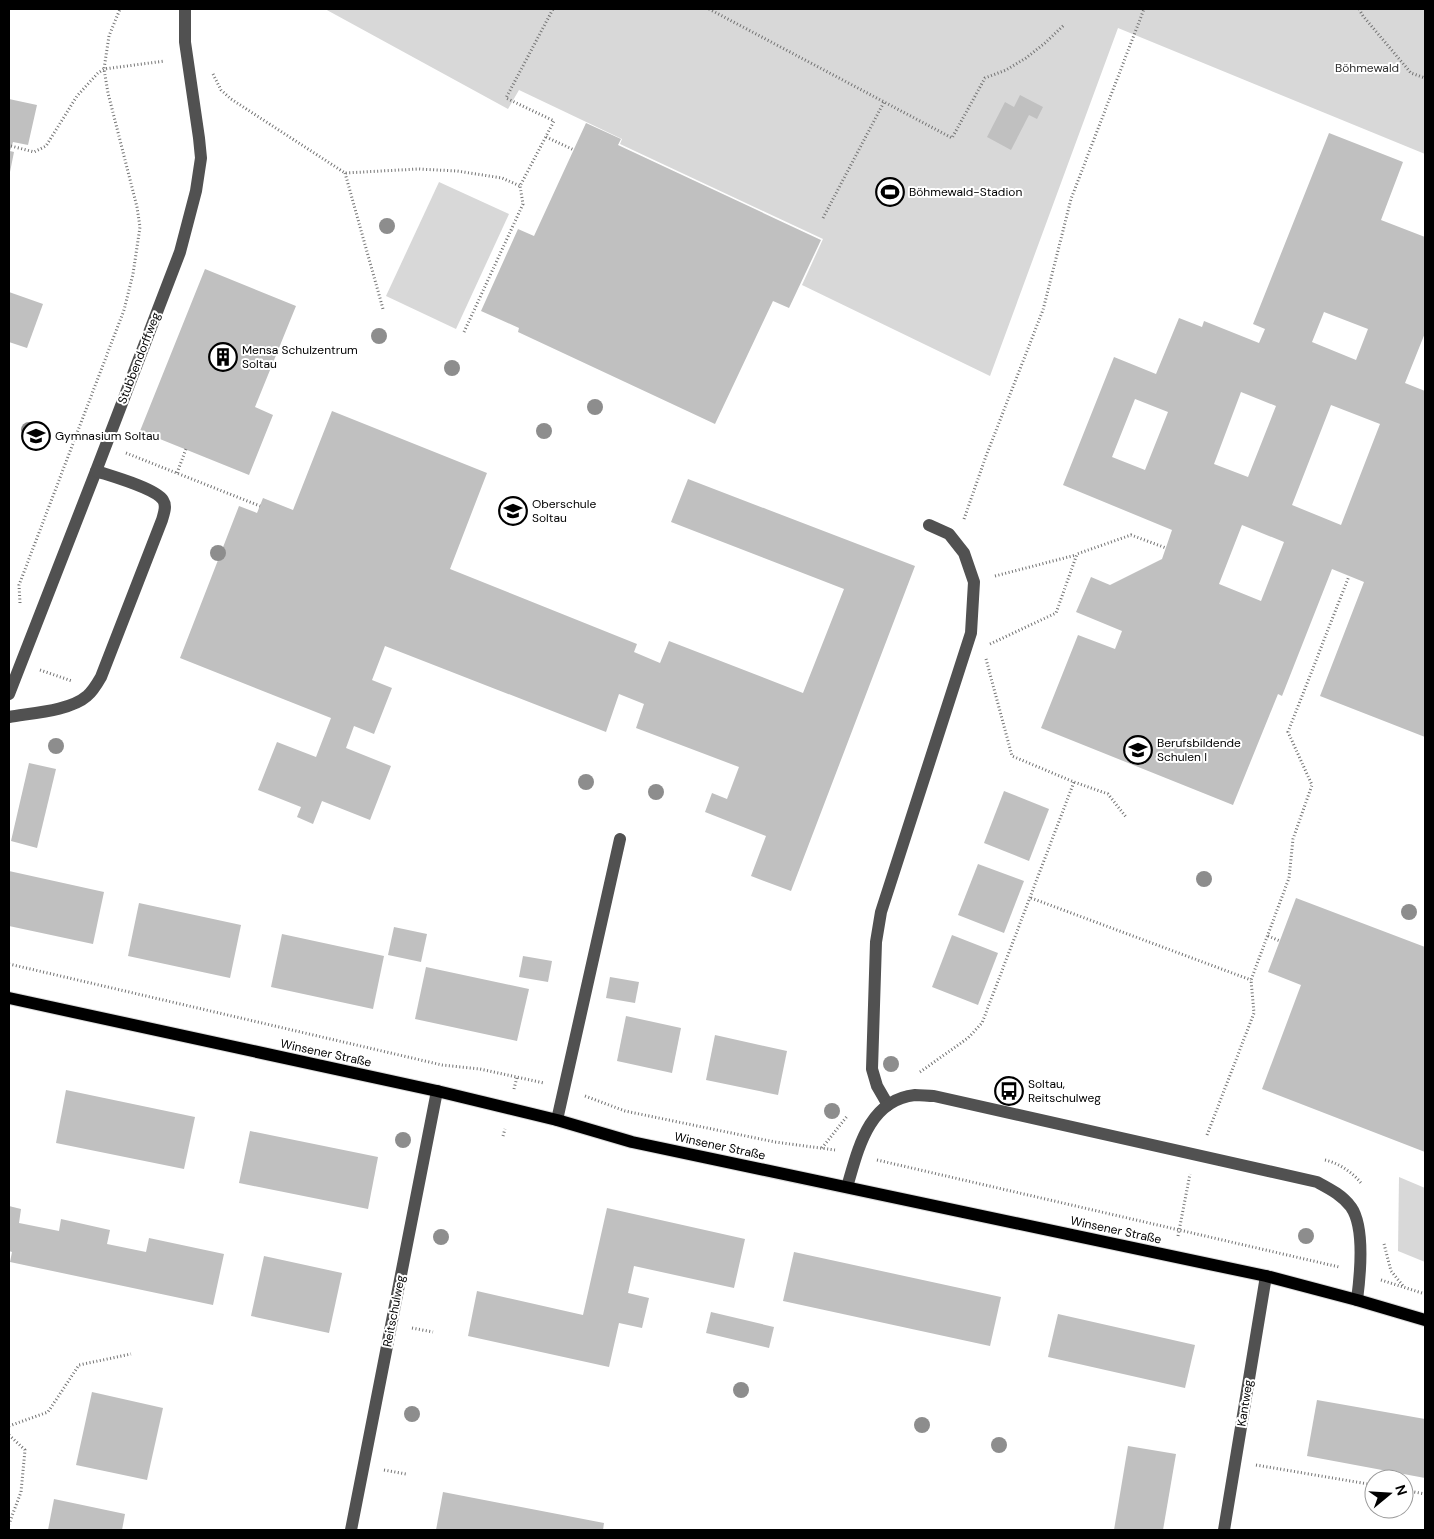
<svg xmlns="http://www.w3.org/2000/svg" width="1434" height="1539" font-family="'DM Sans',sans-serif">
<rect width="100%" height="100%" fill="#fff"/>
<g fill="#d8d8d8">
<path d="M325 9H1425V154L1118 28 990 376 802 285 823 239 620 144 622 139 519 90 508 109Z"/>
<path d="M439 182 509 214 456 329 386 296Z"/>
<path d="M1399 1177 1425 1188V1262L1398 1251Z"/>
</g>
<g fill="#c0c0c0" fill-rule="evenodd">
<path d="M1020 95 1043 107 1037 119 1029 115 1011 150 987 137 1005 102 1014 107Z"/>
<path d="M9 99 37 105 28 145 13 142 10 151 14 152 10 172Z"/>
<path d="M586 123 621 139 618 145 821 240 789 308 773 301 715 424 518 332 519 328 481 311 518 229 534 236Z"/>
<path d="M1329 133 1403 162 1381 220 1425 237V333L1405 383 1425 391V737L1320 696 1364 582 1332 569 1282 696 1278 694 1233 805 1041 728 1078 635 1115 649 1122 631 1076 612 1091 577 1110 585 1162 559 1172 530 1063 485 1114 357 1156 374 1179 318 1202 327 1204 321 1259 343 1265 329 1253 324ZM1324 312 1368 329 1356 360 1312 342ZM1241 392 1276 406 1248 477 1214 464ZM1135 399 1168 412 1145 470 1112 457ZM1331 405 1380 424 1341 525 1292 505ZM1242 525 1284 542 1261 601 1219 584Z"/>
<path d="M205 269 296 306 255 407 273 415 249 475 140 431Z"/>
<path d="M9 292 43 304 27 348 9 342Z"/>
<path d="M332 411 487 473 450 569 637 644 634 652 660 663 669 641 803 693 844 589 671 522 688 479 915 566 791 891 751 876 766 836 705 812 712 793 727 799 739 767 636 728 644 704 619 694 606 732 385 646 372 680 392 688 374 734 354 726 346 748 391 766 370 820 322 801 313 824 297 817 301 807 258 790 277 742 316 757 331 718 180 658 239 506 257 513 263 498 293 510Z"/>
<path d="M29 763 56 769 37 848 11 841Z"/>
<path d="M1004 791 1049 809 1029 861 984 843Z"/>
<path d="M978 864 1024 881 1004 933 958 915Z"/>
<path d="M9 871 104 892 93 944 9 926Z"/>
<path d="M1296 898 1425 947V1152L1262 1089 1301 985 1268 972Z"/>
<path d="M139 903 241 925 230 978 128 956Z"/>
<path d="M394 927 427 934 421 962 388 955Z"/>
<path d="M282 934 384 956 373 1009 271 987Z"/>
<path d="M952 935 998 953 978 1005 932 987Z"/>
<path d="M523 956 552 961 548 982 519 977Z"/>
<path d="M426 967 529 989 517 1041 415 1019Z"/>
<path d="M610 977 639 982 635 1003 606 998Z"/>
<path d="M626 1016 681 1028 672 1073 617 1061Z"/>
<path d="M715 1035 787 1051 778 1095 706 1080Z"/>
<path d="M66 1090 195 1117 184 1169 56 1143Z"/>
<path d="M250 1131 378 1157 368 1209 239 1183Z"/>
<path d="M9 1206 21 1209 19 1223 59 1231 61 1219 110 1230 107 1244 146 1252 149 1238 224 1254 213 1305 10 1262 12 1252 9 1251Z"/>
<path d="M607 1208 745 1239 734 1288 634 1266 628 1293 649 1298 642 1328 619 1323 609 1367 468 1336 477 1291 583 1315Z"/>
<path d="M794 1252 1001 1297 990 1346 783 1301Z"/>
<path d="M264 1256 342 1273 329 1333 251 1316Z"/>
<path d="M711 1312 774 1327 769 1348 706 1333Z"/>
<path d="M1058 1314 1195 1345 1185 1388 1048 1357Z"/>
<path d="M92 1392 163 1408 147 1480 76 1465Z"/>
<path d="M1317 1400 1425 1419V1478L1307 1456Z"/>
<path d="M1128 1446 1176 1454 1163 1530H1114Z"/>
<path d="M443 1492 604 1523 603 1530H436Z"/>
<path d="M54 1499 125 1514 122 1530H48Z"/>
</g>
<g fill="none" stroke-linecap="round" stroke-linejoin="round">
<defs>
<path id="major" d="M9 998 437 1091 557 1120 632 1142 1266 1276 1357 1300 1425 1320"/>
</defs>
<use href="#major" stroke="#dbdbdb" stroke-width="14"/>
<g stroke="#737373" stroke-width="3" stroke-dasharray="1 2.5" stroke-linecap="butt">
<path d="M709 9 952 138 985 78 1006 70 1026 58 1045 43 1064 25"/>
<path d="M1359 9 1363 16 1411 73 1425 78"/>
<path d="M213 74 221 90 231 99 345 173 418 169 457 171 502 178 520 186"/>
<path d="M546 137 574 150"/>
<path d="M11 146 34 152 46 146 77 96 98 73 104 69 165 61"/>
<path d="M345 173 383 309"/>
<path d="M823 218 884 102"/>
<path d="M464 332 523 204 520 186 554 121 506 98 553 9"/>
<path d="M126 453 260 506"/>
<path d="M177 473 186 449"/>
<path d="M964 519 986 456 1043 310 1071 199 1144 9"/>
<path d="M995 576 1076 555"/>
<path d="M20 603 19 585 124 310 133 274 140 227 137 207 108 93 104 69 109 36 120 9"/>
<path d="M990 644 1056 613 1077 554 1131 535 1166 548"/>
<path d="M986 659 1012 756 1074 782 1108 794 1126 817"/>
<path d="M40 670 72 681"/>
<path d="M1031 898 1251 980"/>
<path d="M1268 936 1280 941"/>
<path d="M9 964 442 1065 480 1069 544 1083"/>
<path d="M920 1072 968 1038 982 1023 1074 782"/>
<path d="M514 1089 517 1077"/>
<path d="M585 1096 625 1111 775 1142 835 1150"/>
<path d="M1207 1135 1254 1013 1251 980 1289 878 1293 839 1312 785 1288 732 1349 576"/>
<path d="M503 1136 505 1129"/>
<path d="M822 1148 848 1115"/>
<path d="M877 1160 1339 1267"/>
<path d="M1325 1160C1339 1163 1353 1173 1361 1183"/>
<path d="M1178 1236 1190 1174"/>
<path d="M1384 1244 1391 1271 1404 1287"/>
<path d="M1381 1280 1425 1294"/>
<path d="M412 1328 433 1332"/>
<path d="M9 1426 48 1412 79 1365 131 1354"/>
<path d="M9 1435 25 1450 21 1492 9 1524"/>
<path d="M1256 1465 1374 1485"/>
<path d="M384 1470 406 1474"/>
<path d="M1404 1490 1425 1494"/>
</g>
<g stroke="#515151" stroke-width="12">
<path d="M9 694 96 471 180 252 196 191 201 158 199 138 185 42V9"/>
<path d="M9 717C31 713 70 711 87 696 93 691 97 684 101 677L162 520C164 513 167 506 163 500 155 488 111 476 96 471"/>
<path d="M888 1105 877 1086 872 1069 876 942 881 912 971 633 974 582 964 553 949 534 929 525"/>
<path d="M557 1120 620 839"/>
<path d="M847 1187C858 1150 868 1100 915 1095 921 1095 928 1096 934 1096L1317 1182C1330 1189 1342 1195 1351 1207 1365 1227 1360 1277 1357 1300"/>
<path d="M351 1530 437 1091"/>
<path d="M1224 1530 1266 1276"/>
</g>
<use href="#major" stroke="#000" stroke-width="12"/>
</g>
<g fill="#8d8d8d">
<circle cx="387" cy="226" r="8"/>
<circle cx="379" cy="336" r="8"/>
<circle cx="452" cy="368" r="8"/>
<circle cx="595" cy="407" r="8"/>
<circle cx="29" cy="430" r="8"/>
<circle cx="544" cy="431" r="8"/>
<circle cx="218" cy="553" r="8"/>
<circle cx="56" cy="746" r="8"/>
<circle cx="586" cy="782" r="8"/>
<circle cx="656" cy="792" r="8"/>
<circle cx="1204" cy="879" r="8"/>
<circle cx="1409" cy="912" r="8"/>
<circle cx="891" cy="1064" r="8"/>
<circle cx="832" cy="1111" r="8"/>
<circle cx="403" cy="1140" r="8"/>
<circle cx="1306" cy="1236" r="8"/>
<circle cx="441" cy="1237" r="8"/>
<circle cx="741" cy="1390" r="8"/>
<circle cx="412" cy="1414" r="8"/>
<circle cx="922" cy="1425" r="8"/>
<circle cx="999" cy="1445" r="8"/>
</g>
<defs>
<symbol id="stadium-ring" viewBox="-11 -11 22 22"><circle r="9.5" fill="#fff" stroke="#000" stroke-width="1.5"/><path d="M0-5a6.5 5 0 1 0 0 10a6.5 5 0 1 0 0-10ZM-3.5-1.8h7v3.6h-7Z" fill="#000"/></symbol>
<symbol id="building-ring" viewBox="-11 -11 22 22"><circle r="9.5" fill="#fff" stroke="#000" stroke-width="1.5"/><path d="M-4-6H4V6H1V3H-1V6H-4ZM-2.5-4.3h1.7v1.8h-1.7ZM.8-4.3h1.7v1.8H.8ZM-2.5-1h1.7V.8h-1.7ZM.8-1h1.7V.8H.8Z" fill="#000"/></symbol>
<symbol id="school-ring" viewBox="-11 -11 22 22"><circle r="9.5" fill="#fff" stroke="#000" stroke-width="1.5"/><path d="M0-5L7-2L0 1L-7-2ZM-4 1L0 2.5L4 1V4Q0 6-4 4Z" fill="#000"/></symbol>
<symbol id="bus-ring" viewBox="-11 -11 22 22"><circle r="9.5" fill="#fff" stroke="#000" stroke-width="1.5"/><path d="M-5-6H5V4H4V6H2V4H-2V6H-4V4H-5ZM-3.5-4V0h7V-4ZM-3.5 1.2v1.5H-2V1.2ZM2 1.2v1.5H3.5V1.2Z" fill="#000"/></symbol>
</defs>
<g fill-rule="evenodd">
<use href="#stadium-ring" x="874" y="176" width="32" height="32"/>
<use href="#building-ring" x="207" y="341" width="32" height="32"/>
<use href="#school-ring" x="20" y="420" width="32" height="32"/>
<use href="#school-ring" x="497" y="495" width="32" height="32"/>
<use href="#school-ring" x="1122" y="734" width="32" height="32"/>
<use href="#bus-ring" x="993" y="1075" width="32" height="32"/>
</g>
<g text-anchor="middle" stroke-width="4" stroke-linejoin="round" paint-order="stroke">
<g font-size="12" fill="#2f2f2f" stroke="#fff">
<text x="1367" y="72">Böhmewald</text>
</g>
<g font-size="12" fill="#000" stroke="#fff" text-anchor="start">
<text x="909" y="196">Böhmewald-Stadion</text>
<text x="242" y="354">Mensa Schulzentrum<tspan x="242" dy="14">Soltau</tspan></text>
<text x="55" y="440">Gymnasium Soltau</text>
<text x="532" y="508">Oberschule<tspan x="532" dy="14">Soltau</tspan></text>
<text x="1157" y="747">Berufsbildende<tspan x="1157" dy="14">Schulen I</tspan></text>
<text x="1028" y="1088">Soltau,<tspan x="1028" dy="14">Reitschulweg</tspan></text>
</g>
<g font-size="12" fill="#000" stroke="#fff">
<text transform="translate(139 358) rotate(-69)" y="4">Stubbendorffweg</text>
<text transform="translate(326 1053) rotate(12)" y="4">Winsener Straße</text>
<text transform="translate(720 1146) rotate(12)" y="4">Winsener Straße</text>
<text transform="translate(1116 1230) rotate(12)" y="4">Winsener Straße</text>
<text transform="translate(394 1311) rotate(-79)" y="4">Reitschulweg</text>
<text transform="translate(1245 1403) rotate(-81)" y="4">Kantweg</text>
</g>
</g>
<rect width="1434" height="1539" fill="none" stroke="#000000" stroke-width="20"/>
<g transform="translate(1389 1494) rotate(72)"><circle r="24" fill="#ffffff" stroke="#999999"/>
<path d="M0-4L9 19L0 12L-9 19Z" fill="#000000"/>
<text y="-8" font-size="14" font-weight="bold" text-anchor="middle" fill="#000000">N</text>
</g>
</svg>
